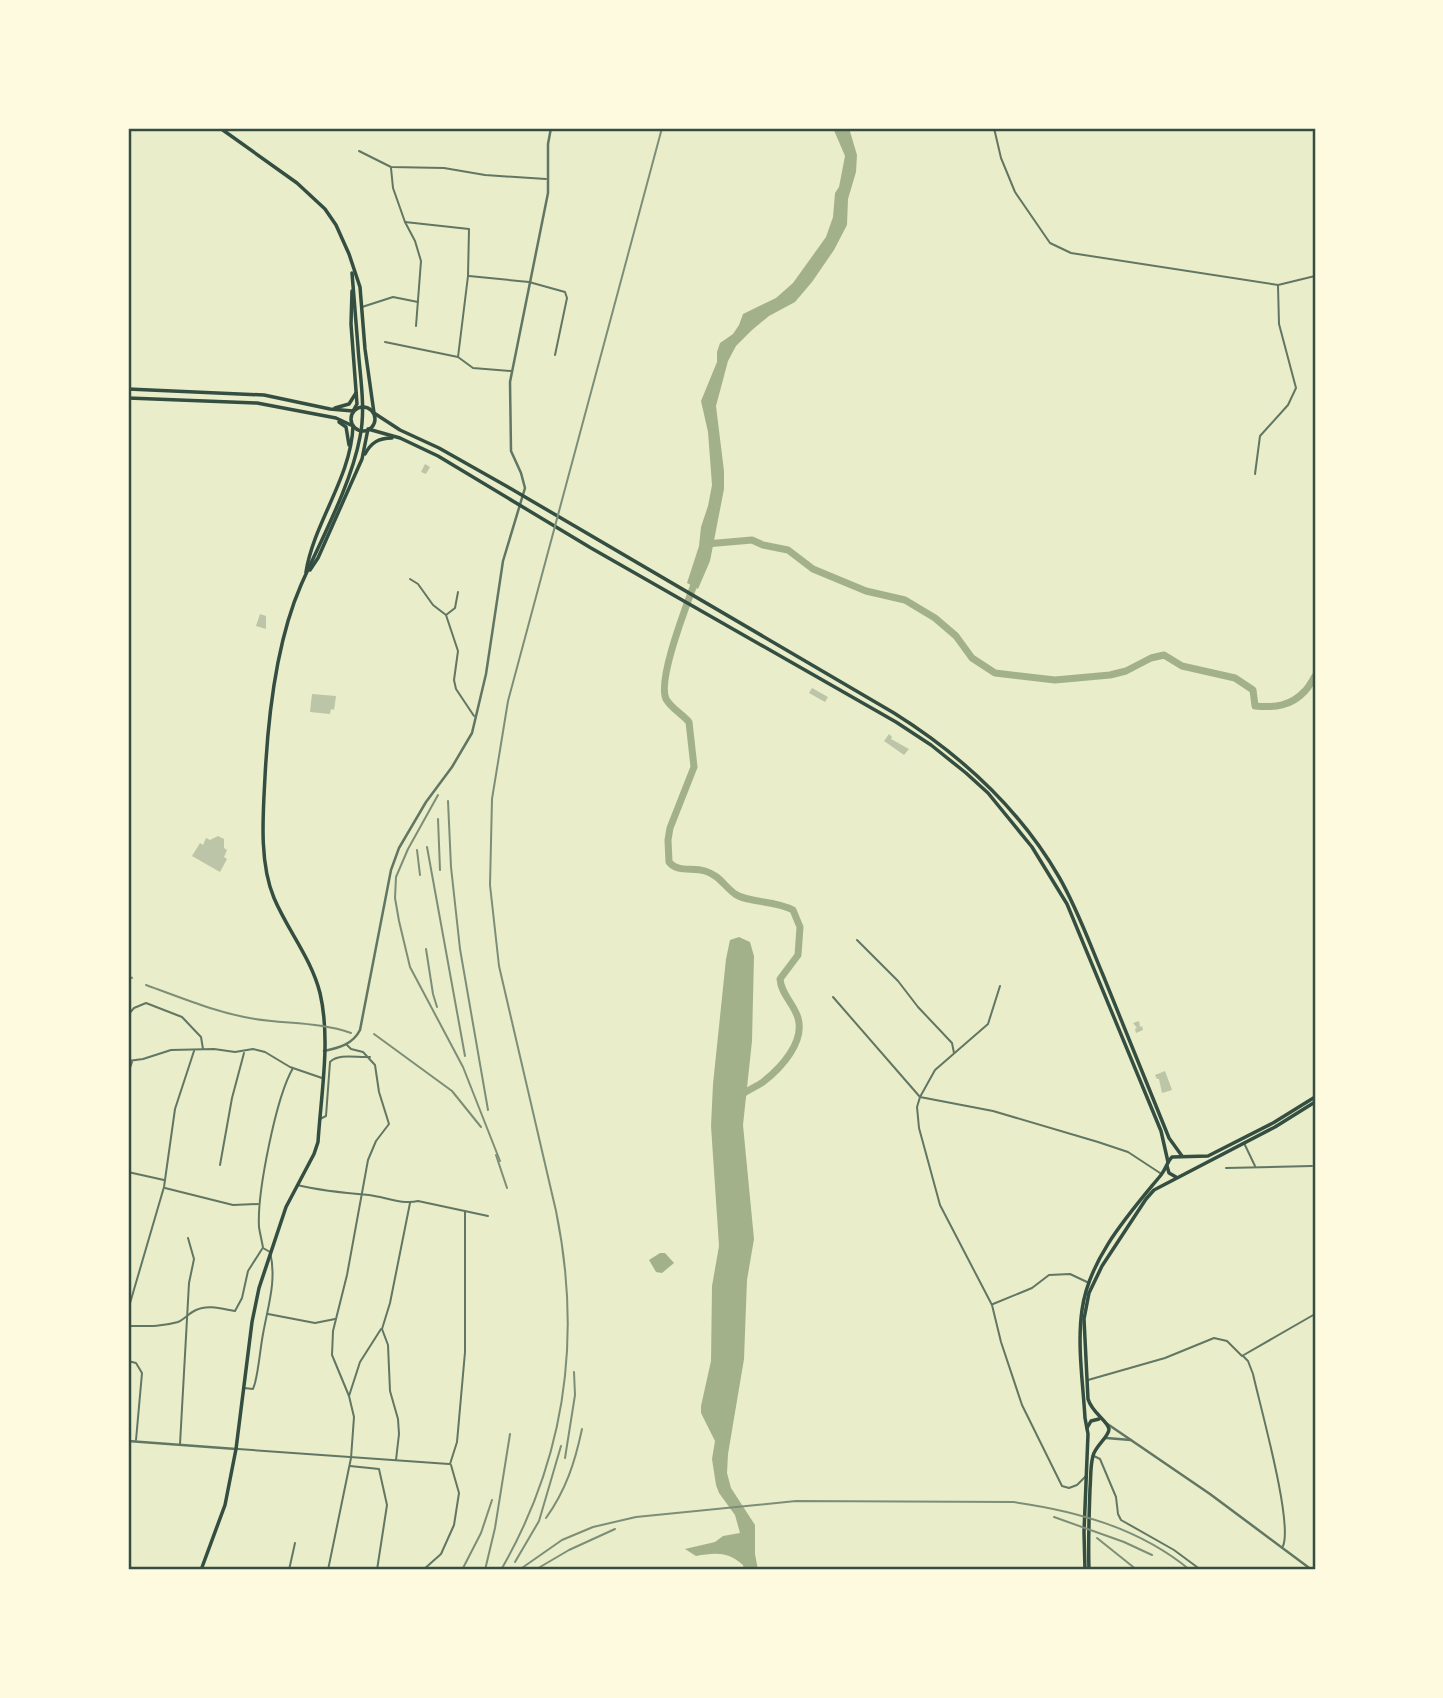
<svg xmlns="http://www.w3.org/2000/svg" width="1443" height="1698" font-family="'Source Serif 4',serif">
<rect width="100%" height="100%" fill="#e9edc9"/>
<g fill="#a3b18a">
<path d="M833 128H849L857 155 856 172 848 199 847 225 834 250 812 282 795 302 769 316 752 330 736 346 728 361 716 406 724 471V489L710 561 698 589 687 583 699 546 701 527 708 506 712 485 708 432 701 401 717 362V352L720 343 733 334 739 325 743 314 776 298 793 283 826 237 833 217 835 193 839 187 845 156Z"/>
<path d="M739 937 750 942 754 956 752 1041 743 1125 754 1239 747 1280 744 1359 728 1454 727 1473 731 1488 755 1525V1554L758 1570H744L743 1565C727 1551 715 1553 696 1556L685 1549 715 1542 723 1536 740 1533 735 1515 719 1493 716 1485 712 1459 715 1441 701 1413V1406L711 1361 712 1286 719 1246 711 1126 713 1084 726 959 730 940Z"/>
<path d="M660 1253H665L674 1263 662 1273 656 1272 649 1260Z"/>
</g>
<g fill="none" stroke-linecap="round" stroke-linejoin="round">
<g stroke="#a3b18a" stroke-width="7">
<path d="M706 544 752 540 763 545 788 550 813 569 866 591 905 600 935 618 956 636 972 658 995 673 1055 680 1110 675 1126 671 1151 658 1164 655 1182 666 1235 678 1253 690 1255 706C1275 708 1291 706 1305 691 1309 687 1312 681 1315 676"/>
<path d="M696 579C688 602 657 679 666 699 671 708 682 714 689 722L694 767 670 828 668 840 669 862C678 873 692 867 705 871 719 875 724 886 735 894 748 903 775 900 793 910L800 927 798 955 780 979C781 994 794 1004 798 1018 805 1042 781 1068 763 1082 756 1087 747 1090 740 1096"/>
</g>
</g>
<g fill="#bcc5a7">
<path d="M425 464 430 467 426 474 421 472Z"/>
<path d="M260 614 266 616V629L256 626Z"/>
<path d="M812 688 828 697 825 702 809 693Z"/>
<path d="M312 694 336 696 334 710 331 709 330 714 310 712Z"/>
<path d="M889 734 892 737 891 739 909 749 904 755 884 741Z"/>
<path d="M218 836 224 839V848L227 850 224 857 227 859 220 872 192 856 200 843 203 845 206 838 210 840Z"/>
<path d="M1139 1021 1140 1027 1142 1026 1143 1030 1136 1033 1135 1029 1137 1028 1133 1023Z"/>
<path d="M1165 1071 1172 1090 1162 1093 1159 1079H1157L1155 1075Z"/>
</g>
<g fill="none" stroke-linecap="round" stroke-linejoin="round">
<g stroke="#617663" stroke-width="2">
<path d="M994 128 1001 158 1015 192 1050 243 1071 253 1278 285 1315 276"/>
<path d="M359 151 391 167 444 168 485 175 546 179"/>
<path d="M391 168 393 188 405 222 415 241 421 261 416 326"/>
<path d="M405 222 469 229 468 276 458 357"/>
<path d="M469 276 529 282 565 292 567 298 555 355"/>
<path d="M362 307 393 297 418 302"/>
<path d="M385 342 458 357 473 368 511 371"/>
<path d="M1255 474 1260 436 1288 405 1296 388 1279 324 1278 286"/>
<path d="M410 579 418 584 433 605 446 615 455 608 458 592"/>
<path d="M446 615 458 651 454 680 456 689 474 716"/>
<path d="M857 940 898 981 918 1007 952 1043 954 1053"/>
<path d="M1000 986 988 1024 935 1070 920 1097 993 1111 1098 1142 1128 1152 1160 1173"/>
<path d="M833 997 920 1097 917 1107 919 1128 940 1205 992 1305 1001 1342 1022 1405 1062 1486 1069 1488 1077 1485 1086 1476"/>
<path d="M128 1015 134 1008 146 1003 182 1017 201 1037 203 1049"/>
<path d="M128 1061 143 1059 171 1050 214 1049 235 1052 253 1049 265 1052 290 1067 322 1078"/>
<path d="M128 1074 132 1062"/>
<path d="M128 1111V1121"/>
<path d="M320 1119 326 1116 330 1062C339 1053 357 1058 370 1057"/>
<path d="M1244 1143 1255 1166"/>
<path d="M220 1165 232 1098 244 1053"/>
<path d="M1226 1168 1312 1166"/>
<path d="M128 1172 164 1180"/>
<path d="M297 1185C322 1191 344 1193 369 1195 385 1197 403 1205 418 1201L488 1216"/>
<path d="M165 1188 233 1205 258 1204"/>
<path d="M993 1304 1032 1288 1049 1275 1070 1274 1087 1282"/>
<path d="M128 1310 164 1187 175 1109 194 1051"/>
<path d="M268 1314 315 1323 335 1319"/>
<path d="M128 1326C145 1326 161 1327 178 1322 185 1319 189 1313 196 1310 208 1304 223 1309 235 1311L242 1298 248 1271 262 1249"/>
<path d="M1243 1356 1248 1361 1253 1374C1260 1406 1293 1522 1283 1546"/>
<path d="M128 1361 136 1363 142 1373 136 1440"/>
<path d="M1088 1380 1165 1358 1214 1338 1227 1341 1242 1356 1315 1314"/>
<path d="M244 1388 253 1389 255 1383C259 1367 260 1350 263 1334 268 1306 277 1280 270 1252L263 1248C262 1241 260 1234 259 1227 257 1193 276 1097 293 1068"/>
<path d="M349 1396 360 1362 381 1329"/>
<path d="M180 1444 189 1283 194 1259 188 1238"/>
<path d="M238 1449 449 1464"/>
<path d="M1094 1456 1100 1459 1116 1497 1118 1514 1121 1520 1174 1550 1201 1570"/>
<path d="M396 1460 399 1434 398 1419 390 1391 388 1345 382 1329 390 1303 410 1203"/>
<path d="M450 1464 457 1442 465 1352V1211"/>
<path d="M350 1466 379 1469 387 1505 377 1570"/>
<path d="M289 1570 295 1543"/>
<path d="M328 1570 351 1458 354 1417 349 1396 332 1355 333 1331 347 1275 368 1160 376 1141 389 1124 379 1092 375 1065 363 1052 351 1049 347 1045"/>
<path d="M423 1570 441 1554 454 1525 459 1493 451 1465"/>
</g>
<g stroke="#617663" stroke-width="2.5">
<path d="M324 1051C339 1048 353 1044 360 1030L391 870 399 848 426 802 452 767 472 733 486 674 503 561 525 488 521 473 511 451 510 382 548 193V144L551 128"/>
<path d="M1106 1423 1210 1494 1312 1570"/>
<path d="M1106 1438 1131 1440"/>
<path d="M128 1441 236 1449"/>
</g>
<g stroke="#344e41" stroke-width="3.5">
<path d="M220 128 297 183 325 209 336 225 349 254 360 287 365 349 374 413 400 430 439 448 508 487 894 713C961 755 1019 808 1059 877 1077 908 1089 942 1103 975 1125 1029 1147 1084 1169 1138L1182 1156"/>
<path d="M128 389 264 395 330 409 353 411 357 404 351 324 352 291"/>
<path d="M128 398 257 403 336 418 353 426C351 478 314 522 306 572"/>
<circle cx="363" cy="419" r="12"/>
<path d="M335 408 349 404 356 393"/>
<path d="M339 422 346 427 349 445"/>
<path d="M365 454C371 443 378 438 392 438"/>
<path d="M310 570 318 558 362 459 368 429 400 438 438 456 591 548 896 722 931 745 966 773 988 793 1032 847 1067 904 1161 1131 1168 1162"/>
<path d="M201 1570 225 1505 236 1449 252 1322 259 1288 286 1207 314 1154 318 1142C321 1094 331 1040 320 993 311 958 288 931 274 898 259 862 263 815 265 777 268 717 277 640 301 585 321 540 351 485 360 437 366 408 360 377 358 347 356 322 354 298 352 273"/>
</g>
<g stroke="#344e41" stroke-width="3.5">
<path d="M1167 1166 1169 1173 1176 1177"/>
<path d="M1087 1428 1091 1421 1099 1419"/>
<path d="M1085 1570 1084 1532 1088 1434 1085 1418C1083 1383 1077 1345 1082 1310 1089 1258 1129 1214 1161 1175 1166 1169 1167 1162 1172 1157L1208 1156 1273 1123 1315 1097"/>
<path d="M1089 1570C1088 1543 1089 1516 1090 1489 1091 1478 1090 1467 1093 1456 1095 1446 1109 1437 1109 1429 1108 1421 1092 1413 1088 1399L1084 1319 1089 1293 1102 1266 1146 1199 1154 1190 1275 1127 1315 1102"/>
</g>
<g stroke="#7c8e77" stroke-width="2">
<path d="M438 795 408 849 396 877 395 898 399 921 410 967 463 1067 500 1161"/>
<path d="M448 801 451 867 460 949 488 1110"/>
<path d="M438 819 440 870"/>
<path d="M427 847 465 1056"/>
<path d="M417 850 420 875"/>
<path d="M426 949 433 994 437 1007"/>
<path d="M128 976 132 978"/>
<path d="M146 985C182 998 217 1013 255 1019 287 1024 321 1022 351 1033"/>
<path d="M374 1034 452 1091 481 1127"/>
<path d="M496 1155 507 1188"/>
<path d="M565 1458 575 1395 574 1372"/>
<path d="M1054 1517 1124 1542 1152 1555"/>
<path d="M546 1518C566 1490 575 1462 582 1429"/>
<path d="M1097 1538 1137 1570"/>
<path d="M515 1562 539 1521 561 1446"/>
<path d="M462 1570 481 1533 492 1500"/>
<path d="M485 1570 495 1528 510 1434"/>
<path d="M501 1570C566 1457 582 1338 556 1211L499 966 490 885 492 799 508 701 662 128"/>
<path d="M519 1570 562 1540 593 1527 636 1517 796 1501 1013 1502C1077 1511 1139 1528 1190 1570"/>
<path d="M535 1570 569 1550 615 1529"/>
</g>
</g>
<rect width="1443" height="1698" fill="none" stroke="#fefae0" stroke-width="259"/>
<rect x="130" y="130" width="1184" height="1438" fill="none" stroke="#344e41" stroke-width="2.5"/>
</svg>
